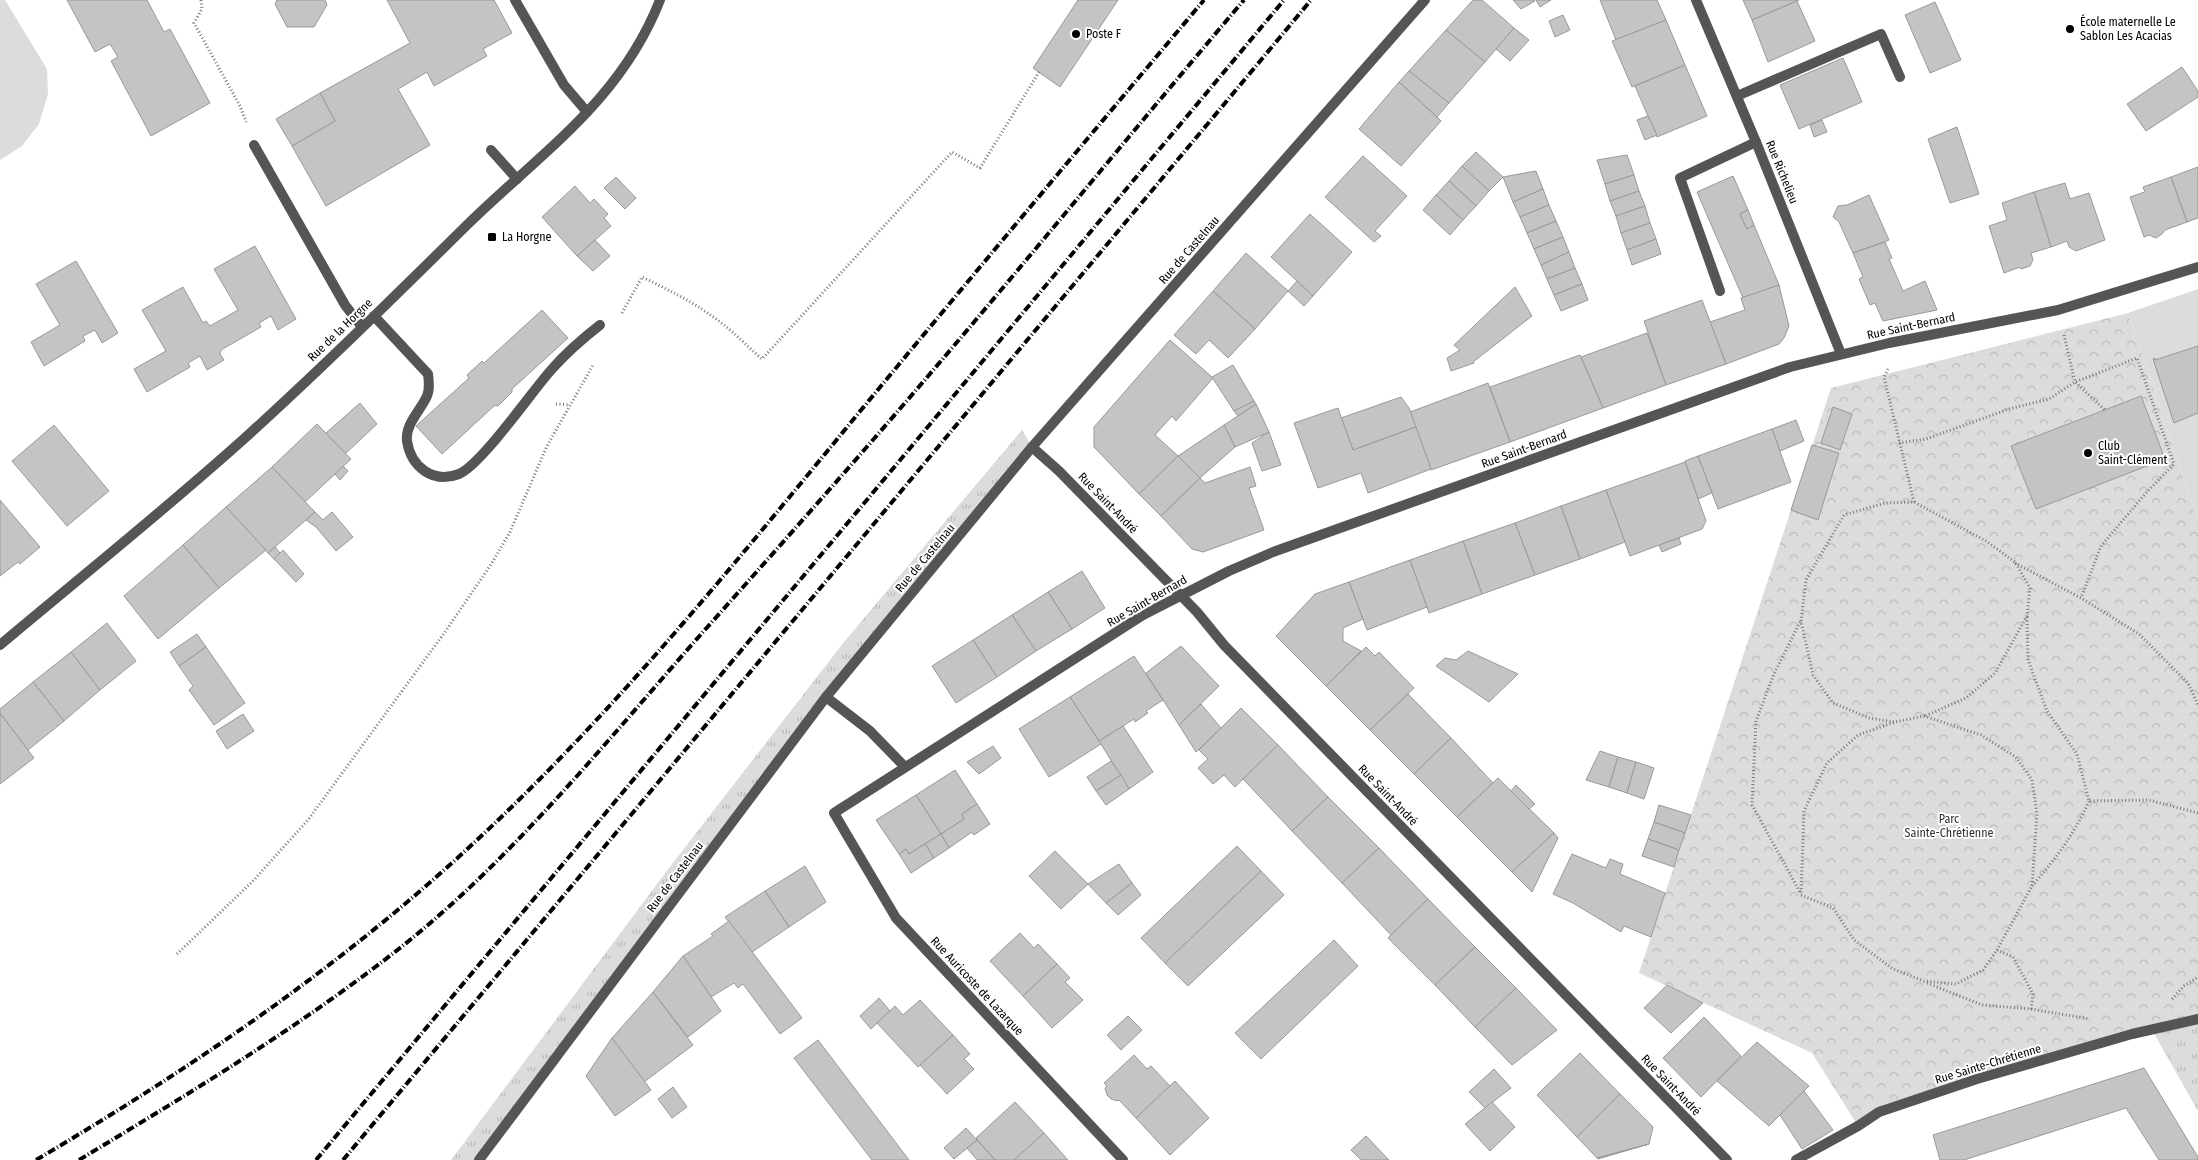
<svg xmlns="http://www.w3.org/2000/svg" width="2198" height="1160" font-family="'Fira Sans Condensed',sans-serif">
<defs>
<pattern id="grass-tufts" width="24" height="20" patternUnits="userSpaceOnUse" patternTransform="scale(1.25)"><rect width="24" height="20" fill="#dcdcdc"/><path d="M3 7l-1-3M5 7V3M7 7l1-3M15 17l-1-3M17 17v-4M19 17l1-3" fill="none" stroke="#bbb"/></pattern>
<pattern id="park-crowns" width="20" height="18" patternUnits="userSpaceOnUse" patternTransform="scale(1.25)"><rect width="20" height="18" fill="#dcdcdc"/><path d="M2 6a3 3 0 1 1 6 0M12 15a3 3 0 1 1 6 0" fill="none" stroke="#bbb"/></pattern>
</defs>
<rect width="100%" height="100%" fill="#fff"/>
<g fill="url(#grass-tufts)">
<path d="M1022 430 1032 447 826 697 479 1160H451L669 868 844 642Z"/>
<path d="M2198 1019V1111L2152 1030Z"/>
</g>
<path fill="url(#park-crowns)" d="M2128 313 2198 521V1019L1879 1112 1858 1126 1812 1053 1639 973 1831 388Z"/>
<g fill="#dcdcdc">
<path d="M0 0H5L47 69 48 94 39 124 22 146 0 160Z"/>
<path d="M2198 289V521L2128 313Z"/>
</g>
<g fill="#c4c4c4" stroke="#999">
<path d="M67 0H147L164 32 170 29 210 103 151 136 111 61 118 57 110 44 95 52Z"/>
<path d="M277 0H325L327 5 314 27H287L275 4Z"/>
<path d="M387 0H494L512 33 483 49 487 56 434 86 427 72 398 89 430 145 326 206 292 146 335 121 320 93 410 43Z"/>
<path d="M1078 0H1118L1060 87 1033 68Z"/>
<path d="M1473 0H1482L1514 28 1485 62 1446 30Z"/>
<path d="M1513 0H1534L1535 1 1521 9Z"/>
<path d="M1536 0H1551L1540 7Z"/>
<path d="M1600 0H1657L1666 20 1616 40Z"/>
<path d="M1743 0H1799L1752 20Z"/>
<path d="M1797 1 1815 41 1768 62 1752 20Z"/>
<path d="M1935 2 1961 60 1930 73 1905 15Z"/>
<path d="M1563 15 1570 30 1555 37 1549 21Z"/>
<path d="M1666 20 1685 65 1632 87 1612 41Z"/>
<path d="M1514 28 1529 40 1510 61 1496 49Z"/>
<path d="M1446 30 1485 62 1449 103 1409 71Z"/>
<path d="M1843 58 1862 102 1799 129 1780 85Z"/>
<path d="M1685 65 1707 116 1657 137 1635 86Z"/>
<path d="M2182 67 2198 91V97L2146 131 2127 104Z"/>
<path d="M1409 71 1449 103 1437 117 1399 82Z"/>
<path d="M1399 82 1441 121 1401 166 1359 129Z"/>
<path d="M320 93 335 121 292 146 276 119Z"/>
<path d="M1648 116 1657 135 1645 140 1637 120Z"/>
<path d="M1822 120 1827 132 1814 137 1810 125Z"/>
<path d="M1957 127 1979 194 1950 203 1928 139Z"/>
<path d="M1476 152 1503 177 1489 191 1462 166Z"/>
<path d="M1627 155 1634 175 1605 184 1597 160Z"/>
<path d="M1363 156 1407 196 1375 231 1381 236 1374 242 1325 197Z"/>
<path d="M1462 166 1489 191 1476 206 1449 181Z"/>
<path d="M2198 167V218L2187 222 2171 177Z"/>
<path d="M1536 171 1543 189 1513 202 1503 177Z"/>
<path d="M1634 175 1639 191 1610 201 1605 184Z"/>
<path d="M1733 176 1748 210 1740 214 1747 229 1754 225 1779 285 1743 298 1697 192Z"/>
<path d="M616 177 636 198 625 209 604 188Z"/>
<path d="M2171 177 2187 222 2165 230 2162 234 2156 238 2149 235 2144 237 2130 197 2145 192 2143 187Z"/>
<path d="M1449 181 1476 206 1463 220 1436 195Z"/>
<path d="M2065 183 2070 199 2089 193 2105 240 2076 251 2069 247 2067 241 2051 247 2034 192Z"/>
<path d="M575 186 590 203 594 199 608 214 604 218 611 226 577 256 542 217Z"/>
<path d="M1543 189 1549 205 1520 217 1513 202Z"/>
<path d="M1639 191 1645 206 1616 216 1610 201Z"/>
<path d="M2034 192 2051 247 2031 253 2033 260 2030 266 2021 269 2020 267 2004 273 1989 226 2007 220 2002 203Z"/>
<path d="M1436 195 1463 220 1450 235 1423 210Z"/>
<path d="M1869 195 1889 240 1853 253 1839 222 1833 217 1838 206 1847 205Z"/>
<path d="M1549 205 1556 221 1527 233 1520 217Z"/>
<path d="M1645 206 1650 223 1621 233 1616 216Z"/>
<path d="M1748 210 1754 225 1747 229 1740 214Z"/>
<path d="M1310 214 1352 252 1313 296 1271 257Z"/>
<path d="M1556 221 1563 237 1534 249 1527 233Z"/>
<path d="M1650 223 1656 239 1627 250 1621 233Z"/>
<path d="M1563 237 1569 252 1541 265 1534 249Z"/>
<path d="M1656 239 1661 254 1632 265 1627 250Z"/>
<path d="M595 240 610 256 593 271 577 256Z"/>
<path d="M1885 242 1892 258 1889 259 1903 291 1925 281 1937 310 1883 321 1875 303 1870 305 1859 279 1863 277 1853 253Z"/>
<path d="M255 246 296 319 278 330 271 316 259 323 261 327 221 350 220 354 224 360 207 370 200 356 188 363 190 367 147 392 134 369 166 351 142 310 183 287 203 323 206 321 210 326 238 310 214 269Z"/>
<path d="M1569 252 1575 268 1547 279 1541 265Z"/>
<path d="M1246 253 1288 291 1255 329 1213 291Z"/>
<path d="M76 261 118 333 102 343 95 330 83 336 85 341 44 366 31 342 60 325 36 284Z"/>
<path d="M1575 268 1582 284 1554 295 1547 279Z"/>
<path d="M1297 281 1313 296 1304 306 1288 291Z"/>
<path d="M1582 284 1588 300 1561 311 1554 295Z"/>
<path d="M1779 285 1789 326 1784 338 1779 344 1726 364 1710 322 1745 310 1741 298Z"/>
<path d="M1515 287 1532 316 1473 362 1474 363 1451 371 1447 358 1460 350 1454 345Z"/>
<path d="M1213 291 1255 329 1228 358 1209 340 1196 354 1174 335Z"/>
<path d="M1702 300 1726 364 1666 385 1644 321Z"/>
<path d="M542 310 568 338 512 389V392L498 406 495 405 442 454 416 426 469 378 467 375 482 361 484 363Z"/>
<path d="M1647 333 1666 385 1603 408 1581 357Z"/>
<path d="M1170 340 1213 378 1176 421 1172 416 1155 435 1178 456 1139 494 1094 447V427Z"/>
<path d="M2198 346V413L2174 423 2153 359 2155 358V360Z"/>
<path d="M1580 355 1603 408 1510 442 1490 387Z"/>
<path d="M1233 365 1254 401 1234 411 1212 377Z"/>
<path d="M1488 383 1510 442 1431 470 1410 412Z"/>
<path d="M2141 396 2165 459 2036 509 2011 446Z"/>
<path d="M1401 397 1409 408 1416 427 1353 450 1341 418Z"/>
<path d="M1254 401 1256 404 1238 416 1234 411Z"/>
<path d="M360 403 377 424 345 454 326 433Z"/>
<path d="M1256 404 1269 432 1235 447 1224 425Z"/>
<path d="M1833 407 1852 414 1840 450 1821 443Z"/>
<path d="M1338 408 1353 450 1416 427 1431 469 1368 493 1361 473 1318 488 1294 423Z"/>
<path d="M1796 420 1804 441 1780 451 1772 429Z"/>
<path d="M317 424 351 459 305 502 272 467Z"/>
<path d="M54 425 109 491 67 526 12 461Z"/>
<path d="M1224 425 1235 447 1200 478 1178 456Z"/>
<path d="M1772 429 1791 482 1718 509 1698 456Z"/>
<path d="M1269 432 1281 465 1262 471 1252 443Z"/>
<path d="M1812 445 1839 453 1818 520 1791 510Z"/>
<path d="M1178 456 1200 478 1161 516 1139 494Z"/>
<path d="M1698 456 1712 493 1698 499 1685 461Z"/>
<path d="M1685 462 1706 521 1702 529 1630 556 1606 490Z"/>
<path d="M343 466 348 471 340 480 335 474Z"/>
<path d="M272 467 315 512 268 553 226 507Z"/>
<path d="M1250 467 1256 486 1249 488 1264 530 1203 552 1192 549 1161 516 1200 478 1205 483Z"/>
<path d="M1606 490 1625 542 1580 559 1561 506Z"/>
<path d="M0 500 40 547 20 564 18 562 0 576Z"/>
<path d="M1561 506 1580 559 1535 575 1515 523Z"/>
<path d="M226 507 266 550 219 588 183 545Z"/>
<path d="M315 512 323 520 332 512 353 537 336 551 316 527 306 520Z"/>
<path d="M1515 523 1535 575 1482 594 1463 541Z"/>
<path d="M1679 538 1681 544 1662 552 1659 545Z"/>
<path d="M1463 541 1482 594 1429 613 1410 560Z"/>
<path d="M183 545 219 588 158 639 124 596Z"/>
<path d="M275 547 280 553 274 559 268 553Z"/>
<path d="M283 550 304 574 296 582 274 559Z"/>
<path d="M1410 560 1427 607 1367 630 1349 582Z"/>
<path d="M1082 571 1105 608 1072 629 1048 592Z"/>
<path d="M1349 582 1363 619 1343 628V641L1361 651 1326 686 1276 636 1315 594Z"/>
<path d="M1048 592 1072 629 1036 651 1012 615Z"/>
<path d="M1012 615 1036 651 997 677 973 640Z"/>
<path d="M107 623 136 661 100 690 71 652Z"/>
<path d="M197 634 206 647 179 666 170 652Z"/>
<path d="M973 640 997 677 956 703 932 666Z"/>
<path d="M1181 646 1219 686 1179 725 1146 673Z"/>
<path d="M206 647 245 703 214 725 189 690 193 686 179 666Z"/>
<path d="M1366 647 1375 656 1379 652 1414 688 1370 730 1326 686Z"/>
<path d="M1468 651 1518 674 1489 702 1436 666 1445 658 1456 660Z"/>
<path d="M71 652 100 690 64 721 33 682Z"/>
<path d="M1134 656 1163 700 1146 711 1148 713 1135 722 1134 719 1099 741 1070 697Z"/>
<path d="M33 682 64 721 28 750 0 713V709Z"/>
<path d="M1408 694 1451 738 1414 774 1370 730Z"/>
<path d="M1070 697 1101 744 1049 777 1019 729Z"/>
<path d="M1201 704 1221 728 1196 752 1179 725Z"/>
<path d="M1241 708 1278 745 1235 787 1224 775 1213 784 1198 768 1208 759 1199 750Z"/>
<path d="M0 713 34 758 0 784Z"/>
<path d="M243 714 254 731 227 749 216 731Z"/>
<path d="M1123 726 1153 772 1129 789 1099 741Z"/>
<path d="M1451 738 1493 783 1457 817 1414 774Z"/>
<path d="M1278 745 1328 797 1292 831 1243 779Z"/>
<path d="M993 746 1001 758 979 774 967 762Z"/>
<path d="M1600 751 1618 757 1609 787 1586 780Z"/>
<path d="M1618 757 1636 762 1627 793 1609 787Z"/>
<path d="M1111 761 1121 775 1096 791 1087 777Z"/>
<path d="M1636 762 1654 768 1644 799 1627 793Z"/>
<path d="M955 770 977 804 962 814 964 819 941 834 916 795Z"/>
<path d="M1121 775 1129 789 1106 805 1096 791Z"/>
<path d="M1498 778 1554 833 1512 872 1457 817Z"/>
<path d="M1516 785 1535 804 1529 809 1511 791Z"/>
<path d="M916 795 941 834 909 854 906 849 899 854 876 820Z"/>
<path d="M1328 797 1379 848 1342 883 1292 831Z"/>
<path d="M977 804 990 824 974 835 972 832 949 848 941 834 964 819 962 814Z"/>
<path d="M1659 805 1691 815 1685 833 1654 822Z"/>
<path d="M1654 822 1685 833 1679 850 1648 839Z"/>
<path d="M1554 833 1558 838 1532 892 1512 872Z"/>
<path d="M941 834 949 848 934 858 925 844Z"/>
<path d="M1648 839 1679 850 1674 867 1642 856Z"/>
<path d="M925 844 934 858 911 873 899 854 906 849 909 854Z"/>
<path d="M1237 846 1261 871 1165 963 1141 938Z"/>
<path d="M1379 848 1428 899 1391 935 1342 883Z"/>
<path d="M1055 851 1088 884 1061 909 1029 876Z"/>
<path d="M1572 854 1606 868 1610 859 1623 864 1620 874 1665 893 1651 937 1624 926 1621 932 1573 903 1553 894Z"/>
<path d="M1119 864 1132 883 1106 903 1088 884Z"/>
<path d="M805 866 826 902 789 927 765 891Z"/>
<path d="M1261 871 1284 895 1188 986 1165 963Z"/>
<path d="M1132 883 1141 895 1118 915 1106 903Z"/>
<path d="M765 891 789 927 752 952 725 917Z"/>
<path d="M1428 899 1475 947 1435 985 1388 938Z"/>
<path d="M729 921 802 1018 780 1034 743 984 738 988 734 983 711 997 683 956 713 936 711 934Z"/>
<path d="M1020 933 1034 948 1038 944 1057 964 1023 996 990 961Z"/>
<path d="M1334 940 1358 966 1261 1059 1235 1033Z"/>
<path d="M1475 947 1516 988 1475 1027 1435 985Z"/>
<path d="M683 956 721 1011 688 1037 653 992Z"/>
<path d="M1057 964 1070 978 1065 982 1083 1000 1052 1028 1023 996Z"/>
<path d="M1667 985 1703 1003 1671 1033 1644 1008Z"/>
<path d="M1516 988 1557 1030 1512 1065 1475 1027Z"/>
<path d="M653 992 693 1045 644 1082 612 1038Z"/>
<path d="M879 998 890 1011 871 1029 860 1016Z"/>
<path d="M920 1000 953 1035 918 1067 877 1023 895 1006 903 1015Z"/>
<path d="M1128 1016 1142 1030 1121 1050 1107 1035Z"/>
<path d="M1704 1017 1741 1056 1701 1097 1663 1058Z"/>
<path d="M953 1035 970 1054 964 1059 974 1069 947 1094 920 1065Z"/>
<path d="M612 1038 651 1090 615 1116 586 1076Z"/>
<path d="M818 1040 909 1160H872L794 1058Z"/>
<path d="M1757 1042 1809 1086 1769 1126 1717 1081Z"/>
<path d="M1580 1053 1620 1094 1577 1137 1537 1095Z"/>
<path d="M1134 1055 1147 1069 1151 1066 1170 1086 1136 1118 1119 1100 1118 1101 1111 1099 1107 1095 1105 1088 1107 1086 1104 1083Z"/>
<path d="M2144 1068 2198 1157V1160H2159L2126 1108 1964 1160H1940L1933 1135Z"/>
<path d="M1494 1069 1511 1088 1485 1108 1469 1092Z"/>
<path d="M1175 1081 1209 1118 1170 1155 1136 1118Z"/>
<path d="M673 1087 687 1107 672 1118 658 1099Z"/>
<path d="M1804 1091 1833 1130 1802 1149 1780 1115Z"/>
<path d="M1620 1094 1653 1127 1649 1144 1597 1158 1577 1137Z"/>
<path d="M1015 1102 1044 1133 1014 1160H995L976 1138Z"/>
<path d="M1492 1102 1515 1127 1490 1151 1465 1124Z"/>
<path d="M966 1128 977 1140 954 1159 944 1148Z"/>
<path d="M1044 1133 1068 1160H1014Z"/>
<path d="M1366 1136 1389 1160H1361L1351 1150Z"/>
<path d="M977 1140 995 1160H977L967 1148Z"/>
<path d="M1649 1144 1598 1159 1597 1158Z"/>
</g>
<g fill="none" stroke-linecap="round" stroke-linejoin="round">
<g stroke="#777" stroke-width="3" stroke-dasharray="1 2.5" stroke-linecap="butt">
<path d="M201 0 202 9 194 23 240 106 246 122"/>
<path d="M622 313 642 277C671 291 699 305 724 325 737 335 749 348 762 359L952 152 980 168 1039 72"/>
<path d="M2064 335 2075 382 2105 410"/>
<path d="M1888 369 1884 377 1914 502"/>
<path d="M556 404 570 405"/>
<path d="M1899 443 1926 439 2009 409 2049 399 2075 382 2137 358 2174 464 2146 493 2101 546 2081 598"/>
<path d="M2015 563 2081 598 2139 634 2188 683 2198 705"/>
<path d="M2027 617 2028 660 2047 711 2077 754 2089 801 2149 800 2198 813"/>
<path d="M1800 622 1774 674 1756 721 1752 805 1801 894"/>
<path d="M1924 716 1981 735 2016 757 2032 780 2037 814 2032 886 1997 950 1983 970 1956 984 1924 981 1893 969 1854 940 1833 908 1801 895 1804 811 1827 763 1858 735 1895 722Z"/>
<path d="M1894 722 1869 718 1833 703 1813 675 1801 621 1806 580 1844 515 1885 503 1914 502 1986 541 2015 562 2030 588 2027 616 1995 673 1966 698 1925 716"/>
<path d="M2032 886C2056 858 2074 835 2089 801"/>
<path d="M1997 950 2013 957 2033 994 2031 1009"/>
<path d="M177 954 252 882 308 820 445 632 492 563 510 532 547 446 593 365"/>
<path d="M1927 983 1982 1005 2031 1009 2090 1019"/>
<path d="M2172 999 2184 986 2198 977"/>
</g>
<g stroke="#555" stroke-width="10">
<path d="M515 0 564 85 587 112"/>
<path d="M1737 96 1881 34 1900 77"/>
<path d="M254 145 345 305 362 327"/>
<path d="M491 150 517 179"/>
<path d="M1720 291 1680 178 1756 142"/>
<path d="M374 316 428 374C429 381 430 389 427 396 421 410 405 424 407 441 411 467 433 484 459 474 482 464 532 391 552 369 567 352 582 339 600 325"/>
</g>
<path stroke="#555" stroke-width="10" d="M1796 1160 1858 1126 1879 1112 1977 1079 2132 1034 2198 1019"/>
<g stroke="#555" stroke-width="10">
<path d="M1696 0 1756 142 1841 354"/>
<path d="M1032 447 1059 471 1197 612 1224 645 1727 1160"/>
<path d="M826 697 870 731 905 767"/>
<path d="M1123 1160 896 918 834 813 1143 615 1229 571 1273 552 1790 367 1889 343 2058 310 2198 267"/>
</g>
<g stroke="#555" stroke-width="10">
<path d="M0 645C82 576 166 509 246 437 322 368 395 296 468 224 542 152 621 100 660 0"/>
<path d="M479 1160 826 697 1032 447 1425 0"/>
</g>
<g stroke="#000" stroke-width="4" stroke-dasharray="8 2.5 1 2.5" stroke-linecap="butt">
<path d="M36 1160C180 1075 318 982 443 871 596 735 727 573 857 415 972 276 1088 138 1204 0"/>
<path d="M79 1160C190 1093 303 1025 405 944 516 855 609 738 703 632 777 549 851 466 923 382 1031 256 1136 127 1244 0"/>
<path d="M316 1160 1284 0"/>
<path d="M343 1160 1311 0"/>
</g>
</g>
<g fill="#000" stroke="#fff" stroke-width="2">
<circle cx="2070" cy="29" r="5"/>
<circle cx="1076" cy="34" r="5"/>
<rect x="487" y="232" width="10" height="10" rx="2.5"/>
<circle cx="2088" cy="453" r="5"/>
</g>
<g text-anchor="middle" stroke-width="4" stroke-linejoin="round" paint-order="stroke">
<g font-size="12" fill="#000" stroke="#fff" text-anchor="start">
<text x="2080" y="26">École maternelle Le<tspan x="2080" dy="14">Sablon Les Acacias</tspan></text>
<text x="1086" y="38">Poste F</text>
<text x="502" y="241">La Horgne</text>
<text x="2098" y="450">Club<tspan x="2098" dy="14">Saint-Clément</tspan></text>
</g>
<g font-size="12" fill="#000" stroke="#fff">
<text transform="translate(1782 172) rotate(68)" y="4">Rue Richelieu</text>
<text transform="translate(1189 250) rotate(-49)" y="4">Rue de Castelnau</text>
<text transform="translate(1911 326) rotate(-12)" y="4">Rue Saint-Bernard</text>
<text transform="translate(340 330) rotate(-44)" y="4">Rue de la Horgne</text>
<text transform="translate(1524 449) rotate(-20)" y="4">Rue Saint-Bernard</text>
<text transform="translate(1108 503) rotate(46)" y="4">Rue Saint-André</text>
<text transform="translate(925 558) rotate(-50)" y="4">Rue de Castelnau</text>
<text transform="translate(1147 601) rotate(-30)" y="4">Rue Saint-Bernard</text>
<text transform="translate(1388 795) rotate(46)" y="4">Rue Saint-André</text>
<text transform="translate(675 877) rotate(-53)" y="4">Rue de Castelnau</text>
<text transform="translate(977 986) rotate(47)" y="4">Rue Auricoste de Lazarque</text>
<text transform="translate(1988 1064) rotate(-17)" y="4">Rue Sainte-Chrétienne</text>
<text transform="translate(1671 1085) rotate(46)" y="4">Rue Saint-André</text>
</g>
<g font-size="12" fill="#333" stroke="#fff">
<text x="1949" y="823">Parc<tspan x="1949" dy="14">Sainte-Chrétienne</tspan></text>
</g>
</g>
</svg>
